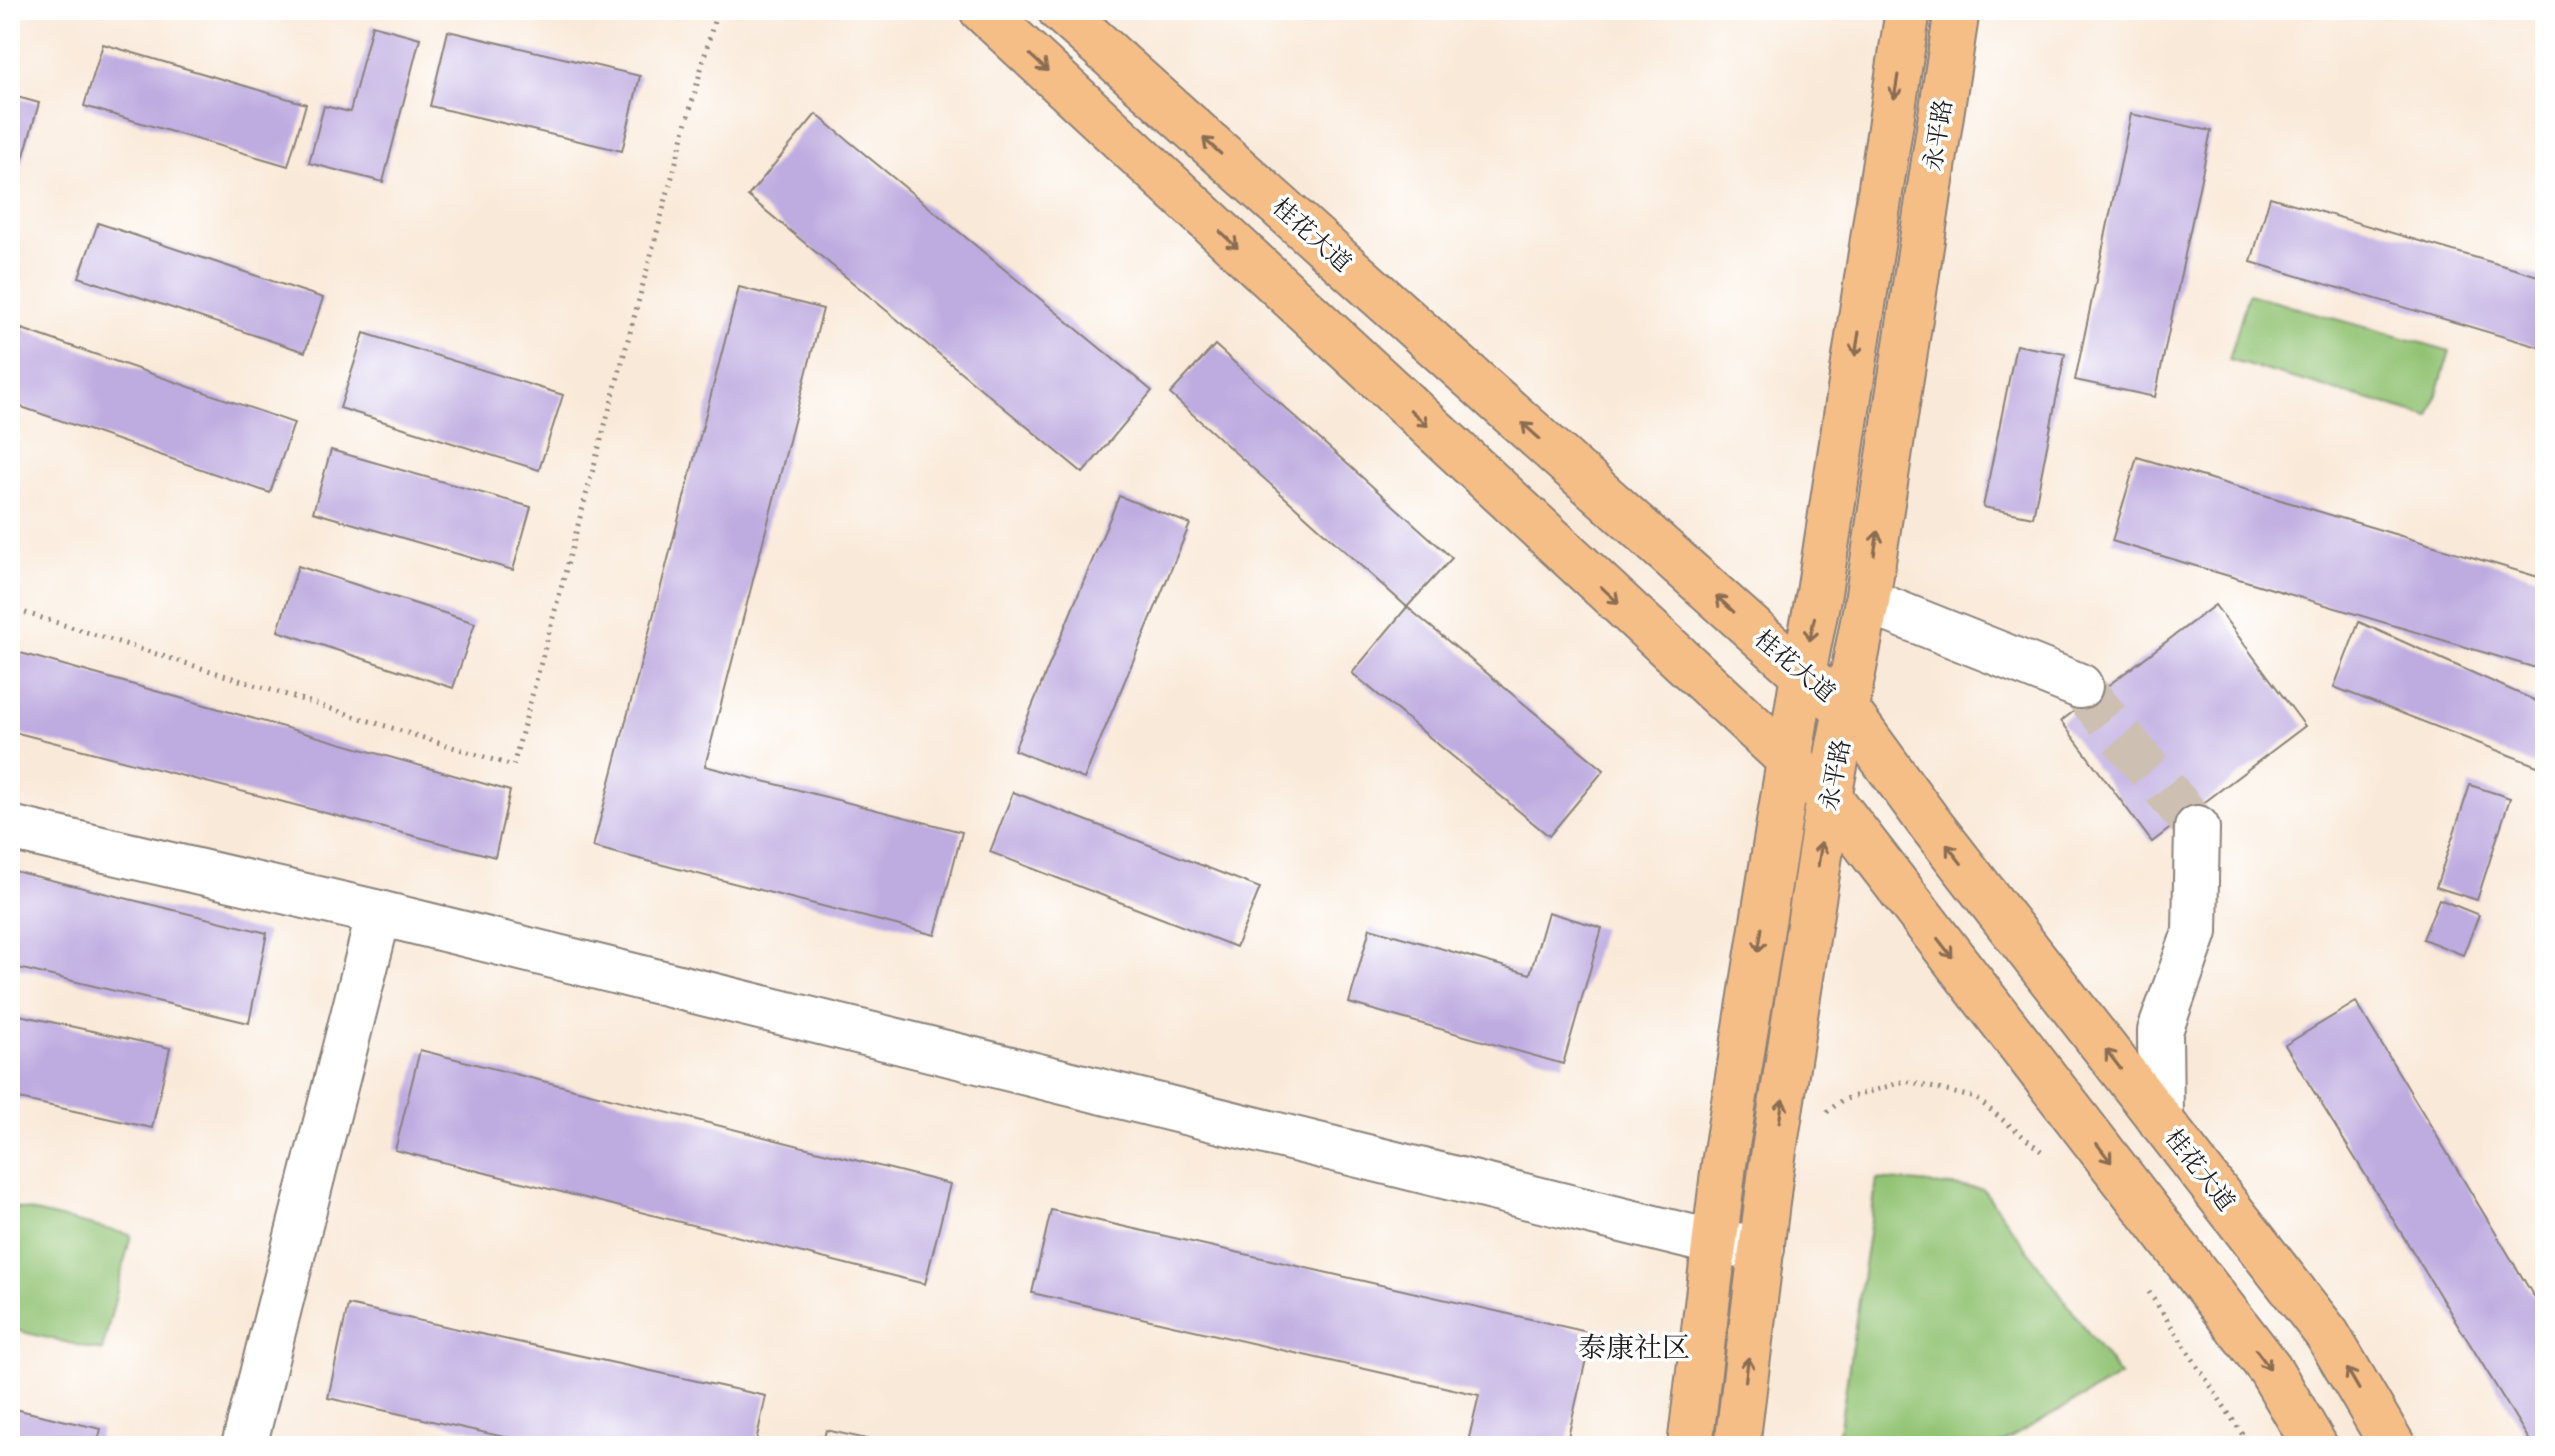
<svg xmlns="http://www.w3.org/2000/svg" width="2555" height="1456" font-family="Vollkorn,'Noto Serif SC',serif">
<rect width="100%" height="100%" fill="#fff"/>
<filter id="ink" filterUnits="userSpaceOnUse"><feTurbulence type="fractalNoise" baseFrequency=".0125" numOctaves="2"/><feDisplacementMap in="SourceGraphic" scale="16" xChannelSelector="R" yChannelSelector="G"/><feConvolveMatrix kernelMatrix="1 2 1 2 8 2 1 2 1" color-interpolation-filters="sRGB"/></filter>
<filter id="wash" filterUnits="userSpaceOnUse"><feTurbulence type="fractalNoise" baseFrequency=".006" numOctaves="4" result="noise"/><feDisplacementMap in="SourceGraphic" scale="32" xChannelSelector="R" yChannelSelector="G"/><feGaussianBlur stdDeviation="1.8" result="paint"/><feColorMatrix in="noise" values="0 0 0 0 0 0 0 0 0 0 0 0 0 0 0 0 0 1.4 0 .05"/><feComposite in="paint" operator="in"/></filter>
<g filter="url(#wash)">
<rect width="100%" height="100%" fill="#f9e9d8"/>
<g fill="#92c373" stroke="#577048" stroke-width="2">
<path d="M2248 294 2450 351 2430 417 2229 360Z"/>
<path d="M1877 1179 1983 1189 2120 1376 1996 1446H1837Z"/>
<path d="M10 1206 131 1235 102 1351 10 1329Z"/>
</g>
<g id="blocks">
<g fill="#beabe0">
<path d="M651 10H680L678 18Z"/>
<path d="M372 25 420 38 383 182 309 163 324 106 350 112Z"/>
<path d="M448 31 640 76 622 151 430 106Z"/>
<path d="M103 44 306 104 288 166 84 106Z"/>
<path d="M10 95 39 103 17 180 10 178Z"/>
<path d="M816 114 1152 391 1083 473 748 196Z"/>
<path d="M2131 114 2211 131 2155 397 2075 380Z"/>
<path d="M2270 197 2545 278V349L2251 262Z"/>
<path d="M98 223 323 298 305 352 79 277Z"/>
<path d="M739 287 823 309 705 766 962 832 935 935 593 847Z"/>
<path d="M22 329 294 423 270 493 10 403V363Z"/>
<path d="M364 333 563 395 539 470 340 408Z"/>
<path d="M1215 345 1452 558 1407 607 1170 394Z"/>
<path d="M2016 345 2065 354 2033 517 1983 507Z"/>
<path d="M331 450 531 507 513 570 313 512Z"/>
<path d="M2137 457 2545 579V639L2536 668 2112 541Z"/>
<path d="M1119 496 1190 524 1084 779 1014 750Z"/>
<path d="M298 566 475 623 453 688 278 631Z"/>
<path d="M2215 605 2305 726 2152 842 2061 721Z"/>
<path d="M1407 607 1604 770 1549 836 1352 673Z"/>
<path d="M2359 622 2545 705V769L2334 687Z"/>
<path d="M10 650 510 791 495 857 10 731Z"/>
<path d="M2470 785 2510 798 2477 900 2436 887Z"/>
<path d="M1013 792 1260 888 1236 947 990 852Z"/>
<path d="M10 870 267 933 249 1023 10 966Z"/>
<path d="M2439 899 2479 915 2463 955 2423 939Z"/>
<path d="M1548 912 1602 928 1563 1064 1349 1003 1370 928 1530 974Z"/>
<path d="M2356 1002 2545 1315V1446H2533L2285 1045Z"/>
<path d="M10 1013 170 1048 152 1128 10 1097Z"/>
<path d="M420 1050 950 1184 925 1284 395 1150Z"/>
<path d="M1051 1210 1592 1333 1566 1446H1467L1479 1395 1032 1293Z"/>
<path d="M348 1305 766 1396 755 1446H545L328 1398Z"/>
<path d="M10 1408 101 1429 97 1446H10Z"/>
<path d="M826 1430 894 1445V1446H822Z"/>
</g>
</g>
</g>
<g filter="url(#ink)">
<use href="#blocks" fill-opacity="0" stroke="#8a827a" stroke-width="2"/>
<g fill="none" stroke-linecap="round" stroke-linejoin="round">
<path stroke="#cdc0b2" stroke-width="44" stroke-dasharray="44 22" stroke-linecap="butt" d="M2080 686 2197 828"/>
<defs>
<g id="minor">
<path d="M1867 601 2080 686"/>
<path d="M10 828 379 913"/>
<path d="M2161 1121 2160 1031 2195 932 2197 828"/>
<path d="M244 1446 379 913 1715 1243 1762 1248"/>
</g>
<g id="major">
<path d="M982 10 1829 797 2270 1369 2315 1446"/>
<path d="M1060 10 1803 674 1847 710 1928 821 2327 1334 2393 1446"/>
<path d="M1690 1446 1724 1164 1803 674 1819 593 1908 10"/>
<path d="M1737 1446 1771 1170 1829 797 1867 601 1957 10"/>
</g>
</defs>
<use href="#minor" stroke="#8a827a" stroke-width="48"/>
<use href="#major" stroke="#8a827a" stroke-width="48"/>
<g stroke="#8a827a" stroke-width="5" stroke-dasharray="2 6" stroke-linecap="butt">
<path d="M10 608 513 766 717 10"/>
<path d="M1827 1112 1842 1100 1905 1081 1976 1098 2041 1151"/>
<path d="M2149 1292 2250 1446"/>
</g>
<use href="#minor" stroke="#fff" stroke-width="44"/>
<use href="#major" stroke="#f6be87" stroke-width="44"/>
</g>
<defs><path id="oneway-shaft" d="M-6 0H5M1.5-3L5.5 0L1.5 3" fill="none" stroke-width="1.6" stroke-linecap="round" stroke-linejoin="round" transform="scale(2)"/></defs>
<g stroke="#896d52">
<use href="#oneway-shaft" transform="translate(1039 63) rotate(43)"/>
<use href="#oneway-shaft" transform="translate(1896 87) rotate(99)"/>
<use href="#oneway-shaft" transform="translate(1212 146) rotate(-138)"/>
<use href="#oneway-shaft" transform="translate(1229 240) rotate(43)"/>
<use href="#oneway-shaft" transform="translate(1857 344) rotate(99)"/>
<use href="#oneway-shaft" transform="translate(1419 418) rotate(43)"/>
<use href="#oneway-shaft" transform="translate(1531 431) rotate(-138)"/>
<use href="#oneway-shaft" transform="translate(1876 543) rotate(-81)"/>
<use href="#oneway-shaft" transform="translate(1610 595) rotate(43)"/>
<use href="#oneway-shaft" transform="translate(1725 604) rotate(-138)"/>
<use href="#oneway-shaft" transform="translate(1812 629) rotate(102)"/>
<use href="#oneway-shaft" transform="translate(1820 854) rotate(-81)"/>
<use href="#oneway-shaft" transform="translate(1954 854) rotate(-128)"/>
<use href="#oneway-shaft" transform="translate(1760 940) rotate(99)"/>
<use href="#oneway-shaft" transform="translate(1945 948) rotate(52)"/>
<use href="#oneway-shaft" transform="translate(2113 1059) rotate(-128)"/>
<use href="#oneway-shaft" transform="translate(1781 1111) rotate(-81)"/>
<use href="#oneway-shaft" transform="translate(2104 1153) rotate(52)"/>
<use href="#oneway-shaft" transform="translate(2263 1359) rotate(53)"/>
<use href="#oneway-shaft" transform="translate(1747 1369) rotate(-83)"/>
<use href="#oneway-shaft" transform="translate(2353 1379) rotate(-120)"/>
</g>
</g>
<g text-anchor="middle" stroke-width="7" stroke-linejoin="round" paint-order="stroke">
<g font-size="24" fill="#1c1c1c" stroke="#fff">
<text transform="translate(1938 135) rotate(-81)" y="8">永平路</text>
<text transform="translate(1312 235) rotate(42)" y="8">桂花大道</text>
<text transform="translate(1795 666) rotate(40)" y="8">桂花大道</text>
<text transform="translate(1835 775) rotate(-79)" y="8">永平路</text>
<text transform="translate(2200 1170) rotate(52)" y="8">桂花大道</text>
</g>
<g font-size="28" fill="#1c1c1c" stroke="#fff">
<text x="1634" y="1357">泰康社区</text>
</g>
</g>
<rect width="2555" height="1456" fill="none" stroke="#fff" stroke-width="40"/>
</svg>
